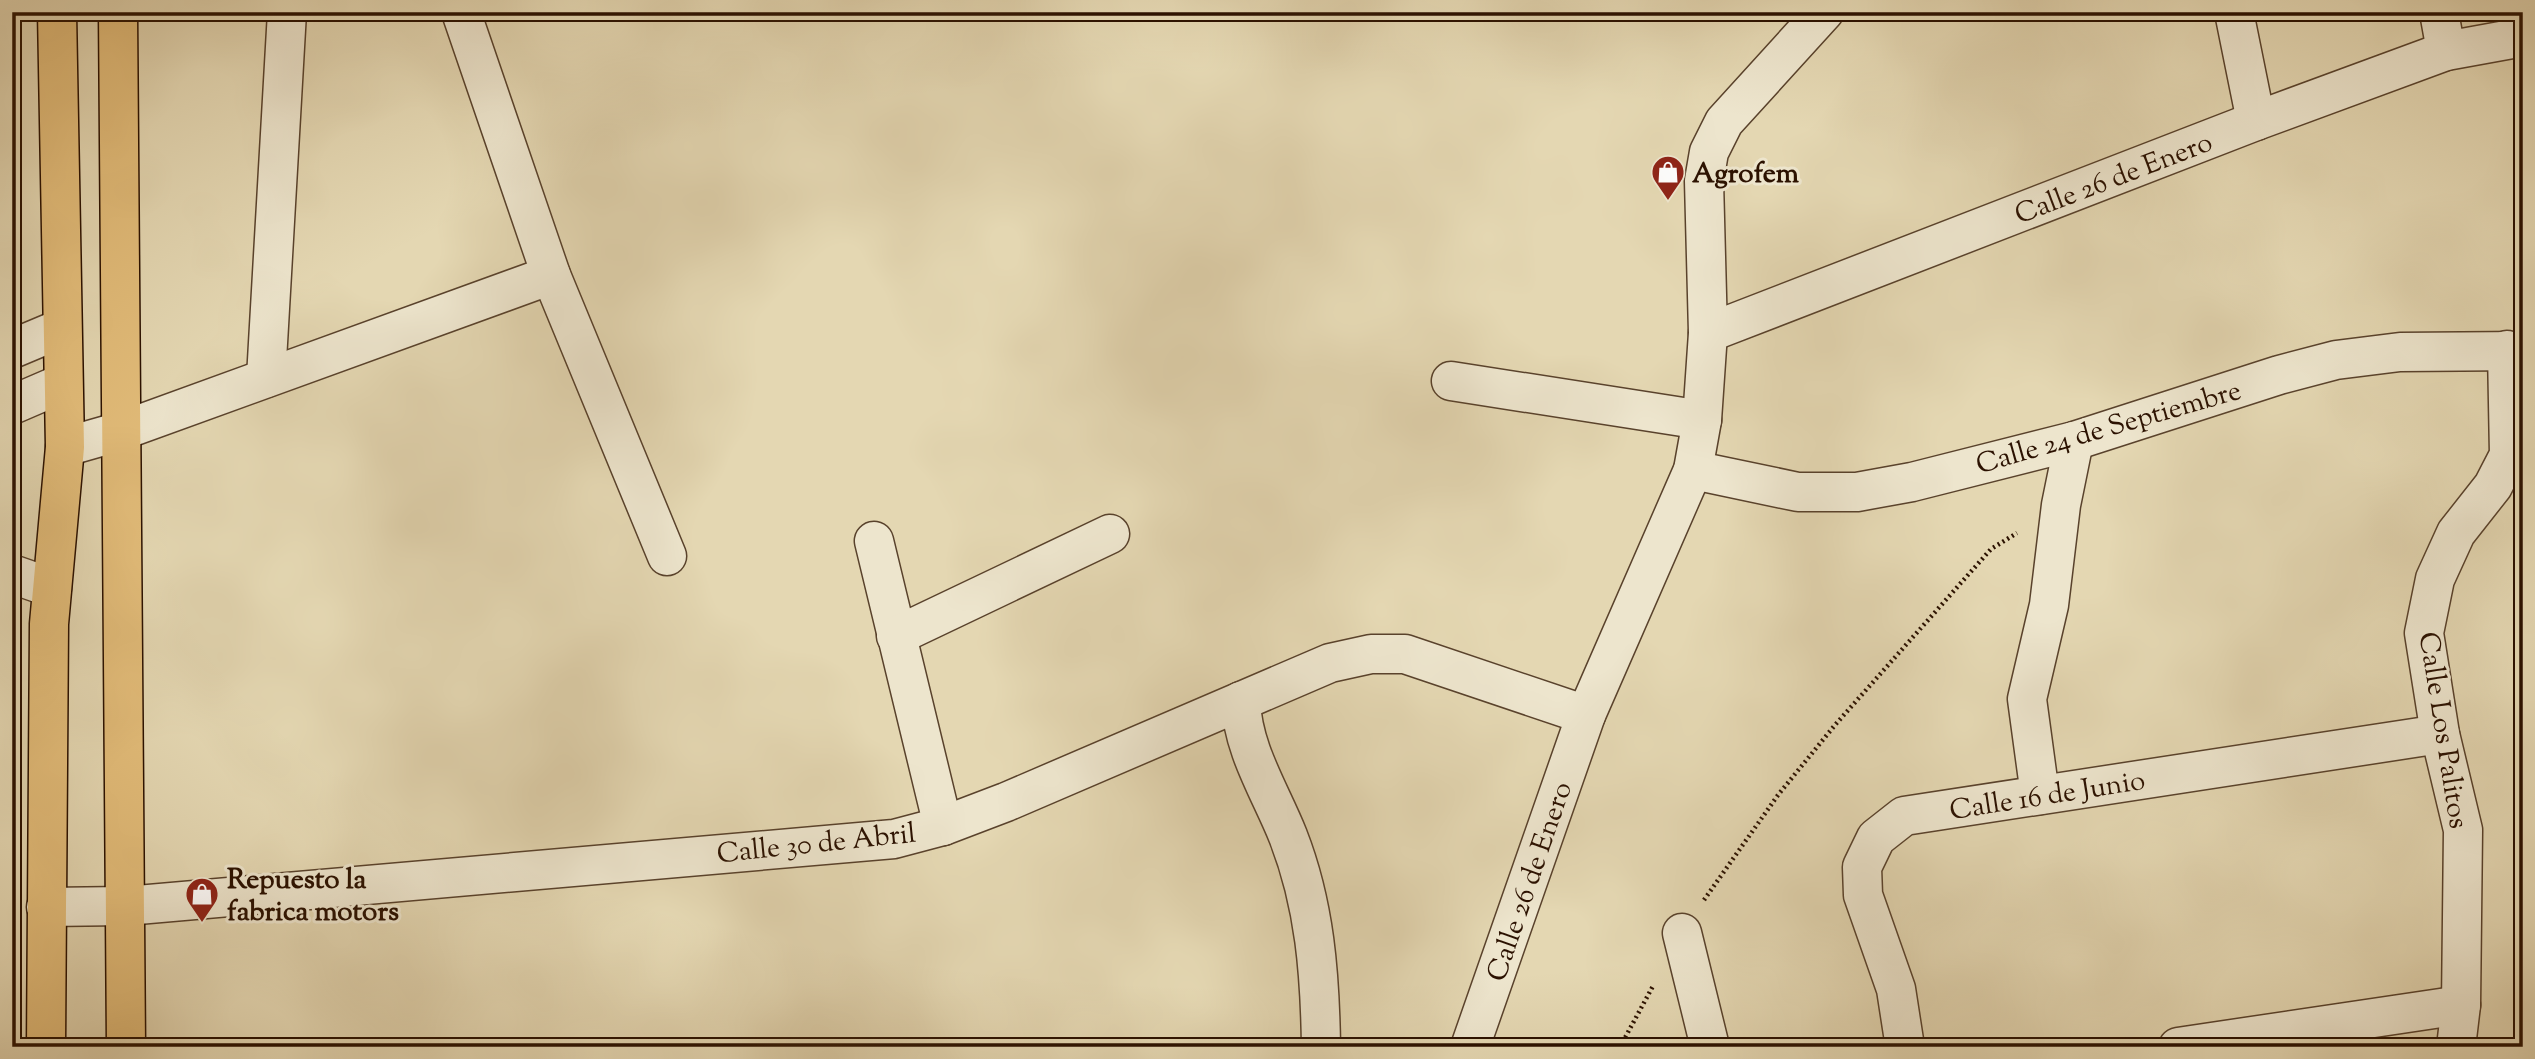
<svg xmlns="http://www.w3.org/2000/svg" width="2535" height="1059" font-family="'Sorts Mill Goudy',serif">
<rect width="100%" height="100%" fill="#e4d7b2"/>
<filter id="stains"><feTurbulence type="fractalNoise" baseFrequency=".00286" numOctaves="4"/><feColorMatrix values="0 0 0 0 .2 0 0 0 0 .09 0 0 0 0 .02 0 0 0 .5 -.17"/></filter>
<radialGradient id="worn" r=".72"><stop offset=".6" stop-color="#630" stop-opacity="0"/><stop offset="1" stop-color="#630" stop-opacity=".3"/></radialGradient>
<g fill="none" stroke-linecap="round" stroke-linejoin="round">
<defs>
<g id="minor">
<path d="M461 12 551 275 667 556"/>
<path d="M2234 12 2256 121"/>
<path d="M2439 12 2446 51"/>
<path d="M1708 333 2256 121 2446 51 2523 37"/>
<path d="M12 349 62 328"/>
<path d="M266 378 287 12"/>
<path d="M1451 381 1702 420"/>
<path d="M12 405 63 383"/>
<path d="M65 447 121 431 551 275"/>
<path d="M1693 470 1798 492H1857L1912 482 2074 441 2279 375 2336 360 2400 352 2523 351"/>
<path d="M874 541 943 826"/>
<path d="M12 574 52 588"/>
<path d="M896 636 1110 534"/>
<path d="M1241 701C1242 749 1271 793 1288 836 1315 905 1320 974 1321 1047"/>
<path d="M2040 795 2027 699 2049 605 2061 505 2074 441"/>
<path d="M46 907 126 906 894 839 943 826 1006 802 1330 663 1371 654H1405L1586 715"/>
<path d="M1682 933 1710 1047"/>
<path d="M1470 1047 1586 715 1693 470 1702 420 1708 333 1704 181 1709 152 1724 122 1824 12"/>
<path d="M1905 1047 1896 989 1863 895 1862 867 1876 838 1904 816 2440 734"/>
<path d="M2178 1047 2461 1005"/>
<path d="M2456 1047 2461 1005 2463 830 2440 734 2424 633 2435 579 2456 533 2493 486 2509 455 2507 350"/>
</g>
<g id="major">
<path d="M118 12 126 1047"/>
<path d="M46 1047 49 624 65 447 57 12"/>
</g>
</defs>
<use href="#minor" stroke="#59422c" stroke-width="41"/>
<use href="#major" stroke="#2b1100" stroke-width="41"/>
<g stroke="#2b1100" stroke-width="4.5" stroke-dasharray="2 3.5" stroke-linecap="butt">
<path d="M1704 900 1778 795 1835 725 1991 549 2017 533"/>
<path d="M1620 1047 1653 986"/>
</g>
<use href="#minor" stroke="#ede5cd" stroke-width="38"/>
<use href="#major" stroke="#e2bc79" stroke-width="38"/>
</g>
<defs>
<symbol id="shop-pin" viewBox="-11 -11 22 30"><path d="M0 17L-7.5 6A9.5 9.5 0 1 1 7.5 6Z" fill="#8f2418" stroke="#ede5cd"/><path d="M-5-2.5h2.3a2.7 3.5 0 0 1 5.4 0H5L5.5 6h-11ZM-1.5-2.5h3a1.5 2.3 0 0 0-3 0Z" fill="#fff"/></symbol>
</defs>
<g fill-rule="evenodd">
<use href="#shop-pin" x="1649" y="153" width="38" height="52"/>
<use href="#shop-pin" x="183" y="875" width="38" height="52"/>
</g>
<g text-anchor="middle" stroke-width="6" stroke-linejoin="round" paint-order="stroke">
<g font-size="28" font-weight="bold" fill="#2b1100" stroke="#ede5cd" text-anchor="start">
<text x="1692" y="182">Agrofem</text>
<text x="227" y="888">Repuesto la<tspan x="227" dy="32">fabrica motors</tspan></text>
</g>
<g font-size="28" fill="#2b1100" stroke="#ede5cd">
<text transform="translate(2113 177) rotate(-21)" y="10">Calle 26 de Enero</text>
<text transform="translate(2108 426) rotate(-16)" y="10">Calle 24 de Septiembre</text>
<text transform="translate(2445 730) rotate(81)" y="10">Calle Los Palitos</text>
<text transform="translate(2047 794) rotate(-9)" y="10">Calle 16 de Junio</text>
<text transform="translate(816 842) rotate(-6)" y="10">Calle 30 de Abril</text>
<text transform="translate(1528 881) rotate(-71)" y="10">Calle 26 de Enero</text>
</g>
</g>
<rect width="2535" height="1059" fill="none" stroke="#e4d7b2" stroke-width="42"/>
<rect x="14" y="14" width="2507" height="1031" fill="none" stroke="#2b1100" stroke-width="3.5"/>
<rect x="21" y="21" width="2493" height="1017" fill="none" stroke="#2b1100" stroke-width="2"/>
<rect width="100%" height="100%" filter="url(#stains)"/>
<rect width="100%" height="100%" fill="url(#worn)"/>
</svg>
